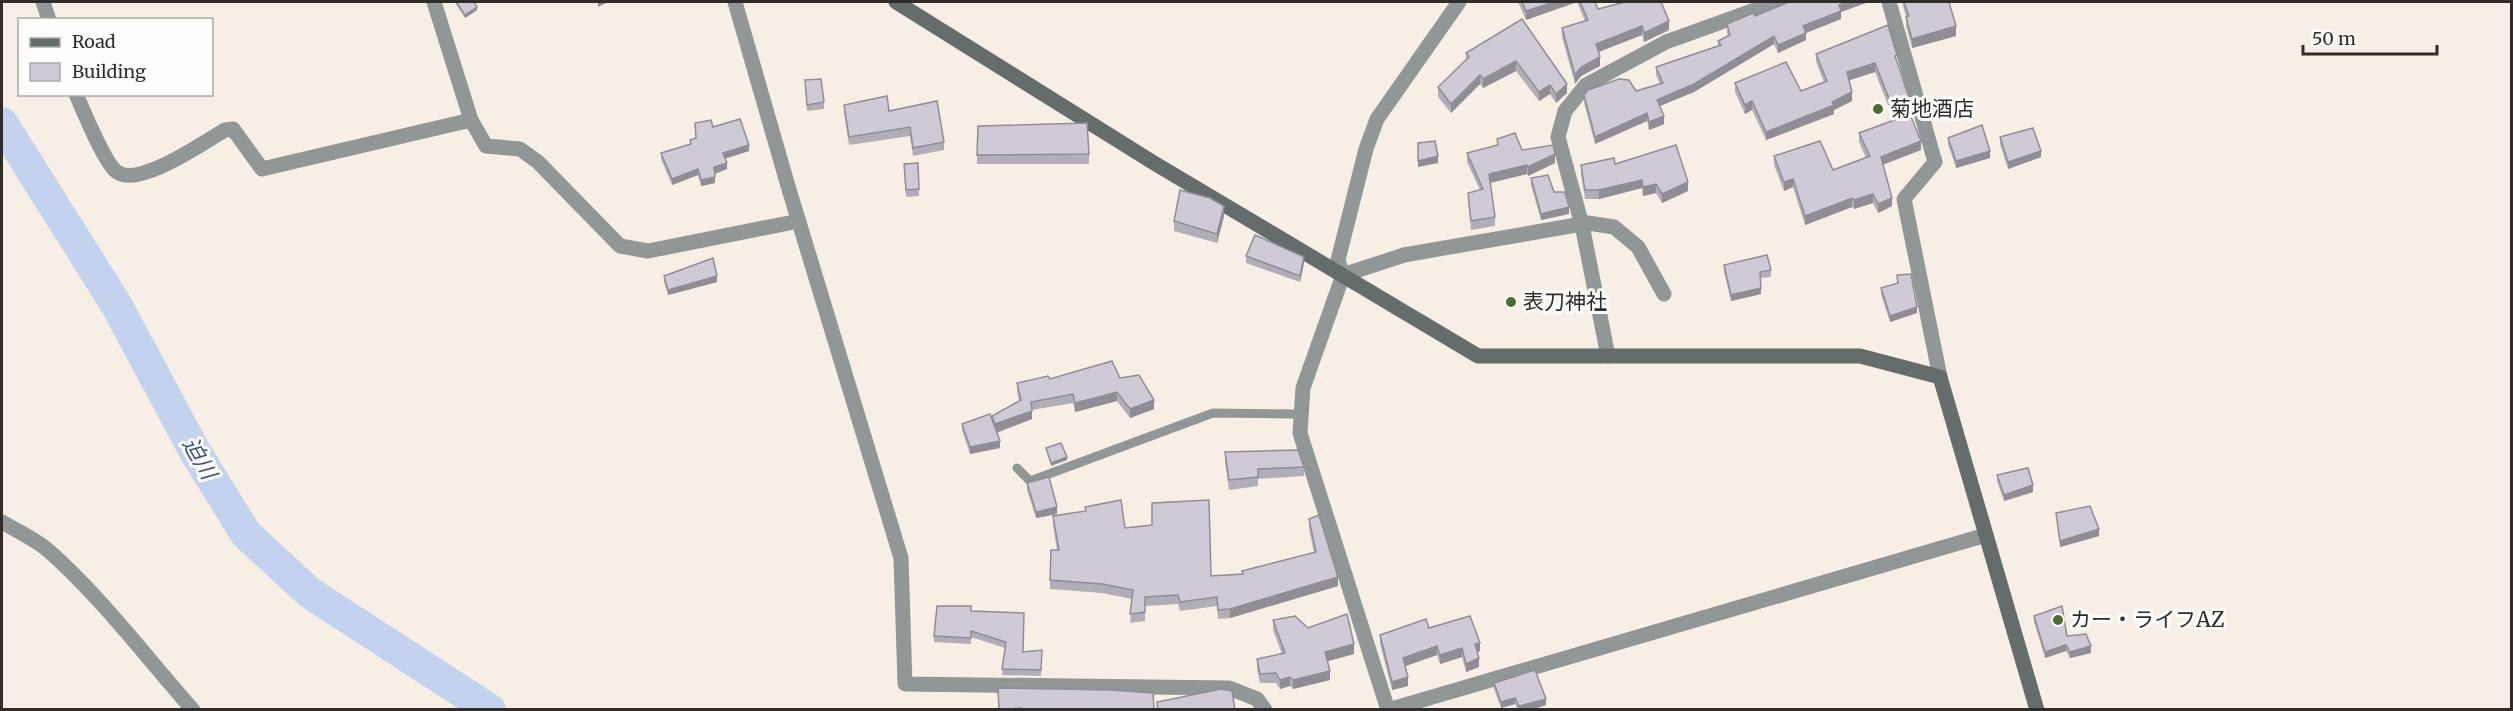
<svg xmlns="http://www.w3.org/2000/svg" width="2513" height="711" font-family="Merriweather,'Noto Sans JP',serif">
<rect width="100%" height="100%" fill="#f7efe6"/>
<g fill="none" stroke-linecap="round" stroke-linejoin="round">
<path stroke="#c3d2ee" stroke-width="32" d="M2 123 117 306 194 450 246 534 310 593 490 710"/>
<path stroke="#919796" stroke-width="9" d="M1017 468 1030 481 1213 413 1301 414"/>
<g stroke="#919796" stroke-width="15">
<path d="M43 2 49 20"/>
<path d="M434 2 471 120 486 146 520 149 538 162 620 246 648 251 799 221"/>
<path d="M735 2 788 186 901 558 905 684 1229 688 1257 699 1265 710"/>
<path d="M1889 2 1935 162 1904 199 1940 377"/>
<path d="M76 94C83 110 105 164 117 172 139 188 204 142 225 130L233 129 262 169 471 120"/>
<path d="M1343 275 1338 260 1366 149 1377 119 1459 2"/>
<path d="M1608 356 1582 225 1558 137 1565 111 1586 85 1666 42 1777 2"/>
<path d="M2 522C17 531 35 539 49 551 102 598 146 657 193 710"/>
<path d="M1388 710 1300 433 1303 388 1343 275 1404 255 1588 223 1614 227 1638 247 1664 294"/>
<path d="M1388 710 1986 535"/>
</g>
<path stroke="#646c6c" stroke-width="15" d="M896 2 1154 163 1478 356H1860L1940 377 2037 710"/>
</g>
<g fill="#b2aeb7">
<path d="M456 2H474L477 10 465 18 456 4Z"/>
<path d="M1518 2H1595L1598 9 1669 30 1644 42 1642 35 1598 52 1600 66 1581 76 1575 84 1562 37V28L1585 21 1577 2 1526 20Z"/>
<path d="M1902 2H1949L1956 36 1912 48 1906 26V17Z"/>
<path d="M1841 12V19L1806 33V40L1778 53 1774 44 1694 92 1660 106 1664 124 1649 130 1647 121 1595 144 1584 103V95L1636 91 1660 84 1656 75V67L1718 46V41L1728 36 1727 32V24L1755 16Z"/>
<path d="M1522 19 1567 93 1556 103 1550 94 1539 101 1516 71 1483 88 1480 84 1451 113 1438 97V87L1466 60V53Z"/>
<path d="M1816 54 1897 61 1910 109H1908L1921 150 1883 165 1892 206 1878 213 1873 203 1854 209 1852 207 1805 225 1793 187 1784 191 1774 165V156L1833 170 1866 158 1859 142V133L1894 120 1875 72 1849 80 1852 101 1834 110V114L1766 140 1752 110 1745 114 1735 92V83L1801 91 1824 82 1816 62Z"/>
<path d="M805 80 824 102V109L807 111Z"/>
<path d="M844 105 889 111 944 142V150L913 156 910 136 849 145 844 113Z"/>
<path d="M713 127 749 151 725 159 727 169 715 174V183L701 186 698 175 672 185 661 159V153L690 144V140L696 139Z"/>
<path d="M2000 137 2041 157 2008 169 2000 144Z"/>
<path d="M1948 138 1990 158 1956 168 1948 144Z"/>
<path d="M1497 139 1555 163 1528 176 1527 174 1490 183 1495 217V226L1471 230 1468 201V193L1480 190 1467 162V153L1497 145Z"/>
<path d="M1089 154V164H977V155Z"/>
<path d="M918 163 919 196 906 197 904 170Z"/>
<path d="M1615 164 1688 191 1662 203 1656 193 1643 196 1642 188 1599 199H1585L1581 174V165Z"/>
<path d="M1531 178 1554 192 1569 214 1541 220 1531 185Z"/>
<path d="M1224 216 1217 243 1174 231V221Z"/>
<path d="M1246 256 1304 263 1300 282 1246 263Z"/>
<path d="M1724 265 1771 270V277L1760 278 1761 294 1731 301 1724 272Z"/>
<path d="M1897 275 1917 313 1890 322 1881 294V288L1897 283Z"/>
<path d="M664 276 717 282 668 295 664 282Z"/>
<path d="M1120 378 1154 409 1130 418 1117 401 1075 412 1073 403 1032 410V419L997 433 1000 448 970 454 962 430V424L992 420V416L1019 401 1017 391V383L1050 379Z"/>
<path d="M1225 452 1304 467V476L1258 479V486L1229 490 1225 462Z"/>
<path d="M1997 475 2033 492 2004 501 1997 481Z"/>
<path d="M1027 483 1057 514 1036 518 1027 490Z"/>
<path d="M1085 507 1125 528 1211 576 1242 574 1314 553 1309 528V519L1338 586 1230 618 1218 619 1217 606 1180 611 1178 604 1145 606V621L1130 623 1132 599 1102 593 1050 589V580L1057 550 1053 525V516L1085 511Z"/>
<path d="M2056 513 2099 536 2060 547Z"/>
<path d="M971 611 1023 652 1042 650 1041 676 1002 675 1005 648 971 637V644L934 642V636Z"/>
<path d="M2034 616 2067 636 2091 653 2070 658 2066 651 2045 658 2034 622Z"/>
<path d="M1273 620 1308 628 1354 654 1327 661 1330 680 1293 689 1290 686 1280 689 1276 683H1260L1257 669V659L1282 654 1273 630Z"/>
<path d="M1429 628 1480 651 1478 652 1479 667 1466 672 1462 657 1440 664 1437 655 1405 666 1408 686 1392 690 1380 644V635Z"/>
<path d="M1494 683 1546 705 1531 710H1518L1515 704 1501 708 1494 689Z"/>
</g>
<g fill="#918d95">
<path d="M598 2H608L598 7Z"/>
<path d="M1554 2H1577L1526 20V11Z"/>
<path d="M1848 2H1869L1841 12V19L1803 34V26L1839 5Z"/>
<path d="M477 7V10L465 18V15Z"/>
<path d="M1669 21V30L1644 42V33Z"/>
<path d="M1642 26V35L1596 53V44Z"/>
<path d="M1956 26V36L1912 48V39Z"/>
<path d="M1806 33V40L1778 53V45Z"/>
<path d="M1774 36V44L1694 92 1657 107V100Z"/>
<path d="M1600 57V66L1581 76 1575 84V75L1581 67Z"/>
<path d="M1516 61V71L1483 88V79Z"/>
<path d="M1875 63V72L1847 81V72Z"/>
<path d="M1480 75V84L1451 113V104Z"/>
<path d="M1567 84V93L1556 103V94Z"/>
<path d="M1550 85V94L1539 101V92Z"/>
<path d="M1852 92V101L1834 110V114L1766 140V132L1832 102Z"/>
<path d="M1910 100V109L1905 111V102Z"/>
<path d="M1752 101V110L1745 114V105Z"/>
<path d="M1647 113V121L1595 144V137Z"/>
<path d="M1664 116V124L1649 130V122Z"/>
<path d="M1921 141V150L1881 165V157Z"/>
<path d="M749 145V151L723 159V153Z"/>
<path d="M1990 151V158L1956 168V161Z"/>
<path d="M2041 151V157L2008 169V162Z"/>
<path d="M1555 154V163L1528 176V167Z"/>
<path d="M1438 156V163L1418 167V161Z"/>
<path d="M727 163V169L714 174V167Z"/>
<path d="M1527 165V174L1489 183V174Z"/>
<path d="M698 169V175L672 185V179Z"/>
<path d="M715 177V183L701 186V180Z"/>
<path d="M1793 179V187L1784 191V182Z"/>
<path d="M1642 180V188L1599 199V190Z"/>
<path d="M1688 182V191L1662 203V194Z"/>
<path d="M1656 184V193L1643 196V187Z"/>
<path d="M1873 194V203L1854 209V200Z"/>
<path d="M1852 198V207L1805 225V216Z"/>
<path d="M1892 198V206L1878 213V204Z"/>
<path d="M1224 206V216L1217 243V234Z"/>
<path d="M1569 207V214L1541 220V214Z"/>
<path d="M1304 257V263L1300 282V276Z"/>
<path d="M717 276V282L668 295V290Z"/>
<path d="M1761 288V294L1731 301V295Z"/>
<path d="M1917 307V313L1890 322V316Z"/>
<path d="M1117 392V401L1075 412V403Z"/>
<path d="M1154 400V409L1130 418V409Z"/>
<path d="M1032 411V419L995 433V424Z"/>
<path d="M1000 441V448L970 454V447Z"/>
<path d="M1067 457V460L1051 466V463Z"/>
<path d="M2033 485V492L2004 501V495Z"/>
<path d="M1057 507V514L1036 518V512Z"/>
<path d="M2099 529V536L2060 547V541Z"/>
<path d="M1338 577V586L1230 618V609Z"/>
<path d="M1480 643V651L1475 653V644Z"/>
<path d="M1354 644V654L1325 662V652Z"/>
<path d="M2066 645V651L2045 658V652Z"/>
<path d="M1437 646V655L1403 667V658Z"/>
<path d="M2091 646V653L2070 658V652Z"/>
<path d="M1462 648V657L1440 664V655Z"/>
<path d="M1479 658V667L1466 672V664Z"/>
<path d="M1330 671V680L1293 689V680Z"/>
<path d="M1290 677V686L1280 689V680Z"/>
<path d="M1408 677V686L1392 690V682Z"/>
<path d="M1515 698V704L1501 708V702Z"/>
<path d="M1546 699V705L1531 710H1519V706Z"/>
</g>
<g fill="#cfcad5" stroke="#918d95" stroke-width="1.5">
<path d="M456 2H474L477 7 465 15Z"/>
<path d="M1522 2H1554L1526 11Z"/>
<path d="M1580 2H1595L1598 9 1625 2H1661L1669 21 1644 33 1642 26 1596 44 1600 57 1581 67 1575 75 1562 28 1588 20Z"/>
<path d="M1789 2H1848L1839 5 1841 11 1803 26 1806 33 1778 45 1774 36 1694 84 1657 100 1664 116 1649 122 1647 113 1595 137 1584 95 1588 90 1619 79 1629 80 1636 91 1663 83 1656 67 1721 45 1718 41 1730 35 1727 24 1753 13 1755 16Z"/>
<path d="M1904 2H1949L1956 26 1912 39 1906 17 1909 16Z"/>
<path d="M1522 19 1567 84 1556 94 1550 85 1539 92 1516 61 1483 79 1480 75 1451 104 1438 87 1469 57 1466 53Z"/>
<path d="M1888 25 1897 55 1895 56 1910 100 1905 102 1921 141 1881 157 1892 198 1878 204 1873 194 1854 200 1852 198 1805 216 1793 179 1784 182 1774 156 1820 141 1833 170 1870 156 1859 133 1897 119 1875 63 1847 72 1852 92 1832 102 1834 105 1766 132 1752 101 1745 105 1735 83 1786 62 1801 91 1827 81 1816 54Z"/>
<path d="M821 79 824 102 807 105 805 80Z"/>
<path d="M887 96 889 111 937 101 944 142 913 148 910 127 849 137 844 105Z"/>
<path d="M740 119 749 145 723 153 727 163 714 167 715 177 701 180 698 169 672 179 661 153 691 144 690 140 696 138 695 123 711 120 713 127Z"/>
<path d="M1087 123 1089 154 977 155 978 126Z"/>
<path d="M1982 125 1990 151 1956 161 1948 138Z"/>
<path d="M2033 128 2041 151 2008 162 2000 137Z"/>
<path d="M1515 133 1522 150 1553 145 1555 154 1528 167 1527 165 1489 174 1495 217 1471 221 1468 193 1483 189 1467 153 1498 145 1497 139Z"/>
<path d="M1435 141 1438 156 1418 161V143Z"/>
<path d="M1676 145 1688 182 1662 194 1656 184 1643 187 1642 180 1599 190H1585L1581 165 1614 158 1615 164Z"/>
<path d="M918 163 919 189 906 190 904 164Z"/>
<path d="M1548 175 1554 192H1565L1569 207 1541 214 1531 178Z"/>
<path d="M1180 190 1210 198 1224 206 1217 234 1174 221Z"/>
<path d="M1255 235 1304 257 1300 276 1246 256Z"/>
<path d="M1767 255 1771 270 1760 272 1761 288 1731 295 1724 265Z"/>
<path d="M713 258 717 276 668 290 664 276Z"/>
<path d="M1911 274 1917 307 1890 316 1881 288 1898 283 1897 275Z"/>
<path d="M1112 361 1120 378 1139 375 1154 400 1130 409 1117 392 1075 403 1073 394 1031 402 1032 411 995 424 992 416 1021 400 1017 383 1048 376 1050 379Z"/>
<path d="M990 414 1000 441 970 447 962 424Z"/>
<path d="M1061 443 1067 457 1051 463 1046 448Z"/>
<path d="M1298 450 1304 467 1258 469V477L1229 480 1225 452Z"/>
<path d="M2028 468 2033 485 2004 495 1997 475Z"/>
<path d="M1049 477 1057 507 1036 512 1027 483Z"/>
<path d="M1121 500 1125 528 1152 525V503L1209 500 1211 576 1243 574 1242 571 1316 552 1309 519 1319 515 1338 577 1230 609 1218 610 1217 597 1180 602 1178 595 1145 597V612L1130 614 1133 590 1102 584 1050 580 1051 550H1059L1053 516 1086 511 1085 507Z"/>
<path d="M2090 506 2099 529 2060 541 2056 513Z"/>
<path d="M937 606H971V611L1024 613 1023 652 1042 650 1041 670 1002 669 1006 642 971 631V638L934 636Z"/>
<path d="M2062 606 2067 636 2086 634 2091 646 2070 652 2066 645 2045 652 2034 616Z"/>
<path d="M1347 614 1354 644 1325 652 1330 671 1293 680 1290 677 1280 680 1276 673 1260 674 1257 659 1285 653 1273 620 1295 616 1308 628Z"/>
<path d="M1470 616 1480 643 1475 644 1479 658 1466 664 1462 648 1440 655 1437 646 1403 658 1408 677 1392 682 1380 635 1426 619 1429 628Z"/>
<path d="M1535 670 1546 699 1519 706 1515 698 1501 702 1494 683Z"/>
<path d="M998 688 1110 690 1153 693 1154 709 1021 710V708L999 710Z"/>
<path d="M1221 689 1232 691 1235 710H1158L1157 702Z"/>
</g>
<g fill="#496f2a" stroke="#fffdfc" stroke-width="2">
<circle cx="1878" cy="109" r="6"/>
<circle cx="1511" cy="302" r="6"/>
<circle cx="2058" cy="620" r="6"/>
</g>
<g text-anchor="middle" stroke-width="6" stroke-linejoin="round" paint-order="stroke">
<g font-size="21" fill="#2f2c29" stroke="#fffdfc" text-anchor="start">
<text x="1890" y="116">菊地酒店</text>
<text x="1523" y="309">表刀神社</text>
<text x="2070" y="627">カー・ライフAZ</text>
</g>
<g font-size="22" font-style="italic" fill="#3c527b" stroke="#fffdfc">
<text transform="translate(200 458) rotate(60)" y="8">迫川</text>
</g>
</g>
<rect width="2513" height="711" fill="none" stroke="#2f2c29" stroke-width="6"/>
<rect x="18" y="18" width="195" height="78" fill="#fffdfc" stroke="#aca9a8" stroke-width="1.5"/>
<rect x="30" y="38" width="30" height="9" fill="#646c6c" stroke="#aca9a8" stroke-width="1.5"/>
<text x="72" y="48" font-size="18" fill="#2f2c29">Road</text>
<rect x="30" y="63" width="30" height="18" fill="#cfcad5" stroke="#aca9a8" stroke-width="1.5"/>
<text x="72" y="78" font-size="18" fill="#2f2c29">Building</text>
<path d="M2303 45v9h134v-9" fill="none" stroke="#2f2c29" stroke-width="3"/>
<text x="2312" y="45" font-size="18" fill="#2f2c29" stroke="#fffdfc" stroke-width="4.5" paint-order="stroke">50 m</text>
</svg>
